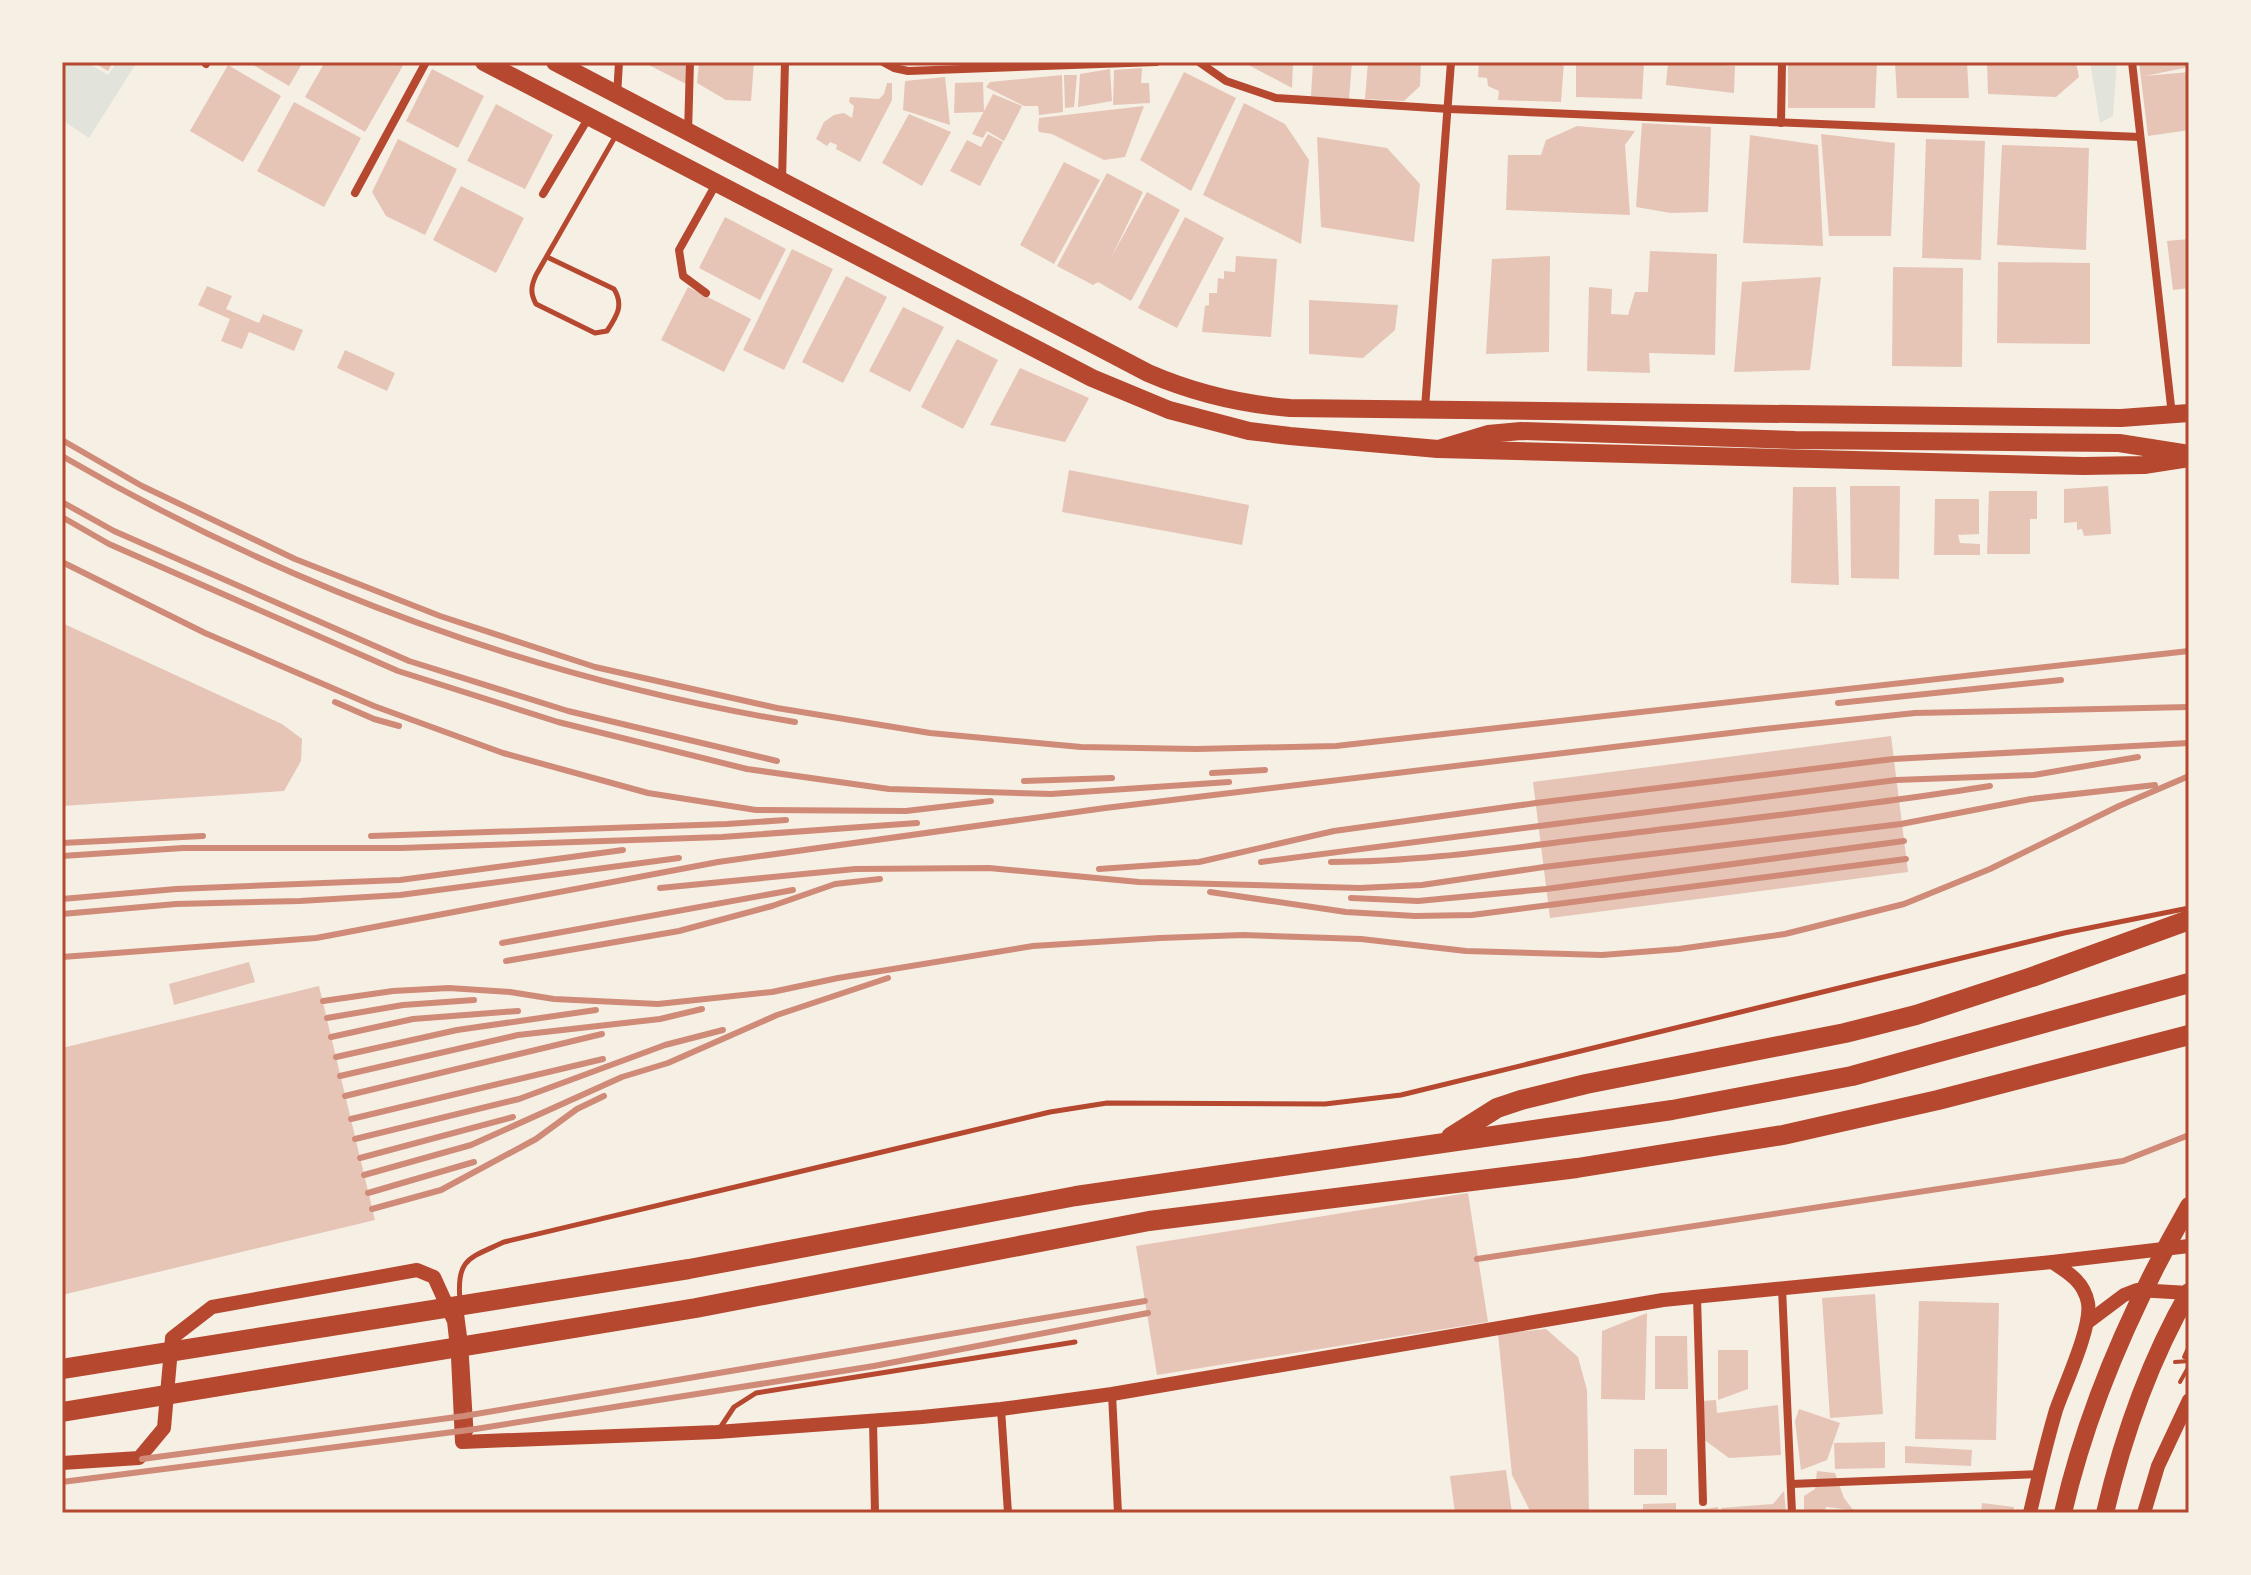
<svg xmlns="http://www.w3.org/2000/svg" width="2251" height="1575" font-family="'PT Sans Narrow',sans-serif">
<rect width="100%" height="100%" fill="#f6efe4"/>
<g fill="#e2e4dc">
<path d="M62 62H86L108 75 117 62H137L89 138 62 120Z"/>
<path d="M2090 62H2117L2113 116 2100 123Z"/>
</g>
<g fill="#e6c5b7">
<path d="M93 62H113L108 71Z"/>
<path d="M248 62H303L289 86Z"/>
<path d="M325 62H405L365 132 305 97Z"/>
<path d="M643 62H689L688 85Z"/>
<path d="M699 62H754L751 101 726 100 697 83Z"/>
<path d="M1243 62H1293L1292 88Z"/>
<path d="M1313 62H1352L1349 99 1311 96Z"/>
<path d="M1368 62H1421L1420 86 1404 101 1365 99Z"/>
<path d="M1479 62H1564L1561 102 1498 100 1499 91 1488 86 1487 78 1478 77Z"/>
<path d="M1576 62H1644L1642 99 1576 97Z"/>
<path d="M1668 62 1735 66 1734 93 1666 85Z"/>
<path d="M1788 62H1877L1875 108H1788Z"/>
<path d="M1895 62H1967L1969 98H1897Z"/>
<path d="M1987 62H2076L2079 77 2056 97 1988 94Z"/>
<path d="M2139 62H2189V67L2145 76 2189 72V130L2148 136Z"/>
<path d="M228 65 281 96 243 162 190 131Z"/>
<path d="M1142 68 1141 83H1149L1150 103 1113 105 1114 70Z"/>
<path d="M432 69 484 96 458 148 406 121Z"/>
<path d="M1110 69 1112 101 1078 107 1080 74Z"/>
<path d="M1184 72 1236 98 1191 191 1140 160Z"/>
<path d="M1062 75 1063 112 1039 115 1038 106H1024L986 87 990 82Z"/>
<path d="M1064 75H1077L1074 107 1065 108Z"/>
<path d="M945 77 950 125 903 110 905 81Z"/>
<path d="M983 82 984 112 954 113 955 83Z"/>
<path d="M887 83H892V100L860 162 836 149 837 145 830 142 827 146 816 139 824 122 834 115 844 113 852 118 854 106 849 102 850 97 879 99 884 94Z"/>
<path d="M993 94 1022 106 1004 141 987 131 983 138 972 134Z"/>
<path d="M294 102 361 138 324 207 257 171Z"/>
<path d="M1244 103 1285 124 1309 160 1301 244 1203 195Z"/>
<path d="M496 104 553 135 525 189 467 161Z"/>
<path d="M1144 106 1125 157 1104 160 1052 134 1039 132 1038 128 1039 118Z"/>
<path d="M909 114 951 132 922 186 882 163Z"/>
<path d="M1642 123 1711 127 1708 212 1671 213 1636 207Z"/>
<path d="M1577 126 1635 131 1625 145 1630 215 1506 210 1508 155H1541L1546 140Z"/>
<path d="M988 134 1003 142 980 186 950 171 967 140 981 147Z"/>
<path d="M1821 134 1895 143 1891 236H1829Z"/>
<path d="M1750 135 1818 145 1823 246 1743 243Z"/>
<path d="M1317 137 1387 148 1420 184 1414 242 1321 227Z"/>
<path d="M398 139 457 169 425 235 386 216 372 192Z"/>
<path d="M1926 139 1985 141 1981 260 1922 258Z"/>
<path d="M2002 145 2089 148 2086 250 1997 245Z"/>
<path d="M1064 162 1100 180 1054 264 1020 245Z"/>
<path d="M1107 173 1143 192 1111 258 1147 192 1180 210 1131 301 1098 282 1093 285 1057 266Z"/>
<path d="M461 186 524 218 496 273 433 240Z"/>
<path d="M725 217 786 249 760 300 699 268Z"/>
<path d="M1185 217 1224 238 1177 328 1138 308Z"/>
<path d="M2189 239V288L2173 290 2167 241Z"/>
<path d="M792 249 833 269 784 370 743 350Z"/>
<path d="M1650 251 1717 254 1715 355 1649 353 1650 373 1587 371 1589 287 1612 289 1611 314 1628 315 1635 292H1648Z"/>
<path d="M1236 256 1277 259 1271 337 1202 332 1205 306 1209 305V293H1217L1218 278 1224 279V271L1235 272Z"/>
<path d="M1550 256 1549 352 1486 354 1492 259Z"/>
<path d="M1998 262 2090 263V344L1997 343Z"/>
<path d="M1893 267 1963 268 1962 367 1892 366Z"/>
<path d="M846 276 887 297 843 383 802 362Z"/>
<path d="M1821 277 1810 370 1734 372 1742 282Z"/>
<path d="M207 286 232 296 226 309 259 323 263 314 303 330 294 351 249 332 242 349 221 341 230 319 198 305Z"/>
<path d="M688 287 751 319 724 372 661 340Z"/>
<path d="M1309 300 1398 305 1395 330 1363 358 1309 354Z"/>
<path d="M903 307 944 327 910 392 869 371Z"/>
<path d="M957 339 998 360 963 429 921 407Z"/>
<path d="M345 350 395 373 387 391 337 368Z"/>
<path d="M1020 368 1089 398 1065 442 990 425Z"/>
<path d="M1069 470 1249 505 1242 545 1062 512Z"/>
<path d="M1850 486H1900L1899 579 1851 578Z"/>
<path d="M2108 486 2111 534 2084 536 2082 529 2077 530V522L2064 523V489Z"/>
<path d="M1793 487H1836L1839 585 1791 583Z"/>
<path d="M1989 491H2037V519H2030V554H1987Z"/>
<path d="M1935 499H1979V534L1958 535 1960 543 1980 544V555H1934Z"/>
<path d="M62 623 282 724 302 739 301 761 284 791 62 806Z"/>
<path d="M1891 736 1908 872 1550 918 1533 782Z"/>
<path d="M249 962 255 982 174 1005 169 984Z"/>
<path d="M319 986 375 1220 62 1295V1048Z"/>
<path d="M1468 1193 1488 1322 1157 1375 1136 1246Z"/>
<path d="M1875 1294 1883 1414 1830 1418 1822 1298Z"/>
<path d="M1919 1301 1999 1303 1996 1440 1915 1439Z"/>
<path d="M1647 1313 1645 1400 1601 1399 1602 1331Z"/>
<path d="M1546 1329 1578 1357 1587 1390 1589 1513H1531L1512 1475 1498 1334Z"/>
<path d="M1655 1336H1687L1688 1389H1655Z"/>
<path d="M1718 1350H1748V1389L1718 1400Z"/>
<path d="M1716 1400 1717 1413 1778 1405 1781 1455 1729 1458 1703 1439 1702 1401Z"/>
<path d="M1799 1409 1840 1423 1827 1460 1801 1470 1795 1421Z"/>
<path d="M1885 1442V1468L1835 1469 1834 1443Z"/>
<path d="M1905 1446 1972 1450 1971 1466 1905 1463Z"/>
<rect x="1634" y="1449" width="33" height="46"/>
<path d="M1506 1470 1512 1513H1455L1450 1476Z"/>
<path d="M1817 1471 1835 1473 1844 1498 1853 1510 1826 1507 1824 1513H1804V1496L1815 1489Z"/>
<path d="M1784 1491 1786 1513H1722L1721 1508 1773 1504Z"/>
<path d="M1676 1503V1513H1643V1504Z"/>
<path d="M1982 1503 2014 1507 2013 1513H1981Z"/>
<path d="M1718 1507 1719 1513H1691V1511Z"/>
</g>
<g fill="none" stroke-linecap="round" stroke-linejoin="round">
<g stroke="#b5482f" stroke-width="4">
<path d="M2189 1346 2184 1357 2189 1359"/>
<path d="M2175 1362 2189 1361"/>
<path d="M2180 1382 2189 1366"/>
</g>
<g stroke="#b5482f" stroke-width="5">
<path d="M547 257 614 289C624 305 617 316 607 331L595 333 536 304C530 293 531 286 536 275L615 137"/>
<path d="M460 1300C456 1258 470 1258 504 1242L1050 1112 1107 1103 1325 1104 1401 1095 2064 933 2189 908"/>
<path d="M461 1310 465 1340"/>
<path d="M466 1350 471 1431 467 1438"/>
<path d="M720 1428 734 1407 756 1393 1075 1342"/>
</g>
<g stroke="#b5482f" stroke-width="8">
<path d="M883 62 894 68 908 71 1156 62"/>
<path d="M1199 62 1226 81 1276 98 1449 109 2140 137"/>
<path d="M2132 62 2172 415"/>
<path d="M206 64 207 62"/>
<path d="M617 96 619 62"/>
<path d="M1781 123 1782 62"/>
<path d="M688 133 690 62"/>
<path d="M782 181 785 62"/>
<path d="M355 193 426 62"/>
<path d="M543 194 589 117"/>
<path d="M706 293 683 276 679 250 716 184"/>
<path d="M1425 408 1451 62"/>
<path d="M1782 1288 1792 1513"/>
<path d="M1697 1297 1703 1502"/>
<path d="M1112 1394 1118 1513"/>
<path d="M1001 1409 1008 1513"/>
<path d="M873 1421 875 1513"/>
<path d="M1791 1484 2039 1474"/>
</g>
<g stroke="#b5482f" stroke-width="14">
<path d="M2088 1322 2124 1295 2137 1290 2189 1293"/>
<path d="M62 1463 139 1458 164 1428 172 1338 212 1307 417 1270 434 1277 454 1321 458 1357 462 1442 717 1432 922 1417 1001 1409 1112 1394 1663 1300 2052 1262 2189 1246"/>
<path d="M2030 1513C2038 1478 2046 1444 2056 1410 2065 1384 2092 1327 2088 1303 2084 1282 2069 1273 2052 1262"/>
<path d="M2144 1513 2158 1466 2189 1400"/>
</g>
<g stroke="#b5482f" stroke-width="18">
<path d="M484 62 1092 378 1169 410 1249 431 1290 436 1438 449 2083 466 2144 465 2189 458"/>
<path d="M555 62 1148 373C1194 393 1240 404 1290 408L2121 418 2189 413"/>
</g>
<g stroke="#b5482f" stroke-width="18">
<path d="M1438 449 1488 434 1521 431 1795 440 2119 443 2189 454"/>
<path d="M2063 1513C2088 1404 2134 1302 2189 1206"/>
<path d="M2105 1513C2123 1436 2150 1360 2189 1292"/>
</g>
<g stroke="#b5482f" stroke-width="20">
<path d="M1451 1137 1497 1108 1521 1100 1586 1084 1845 1033 1916 1015 2032 977 2189 920"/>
<path d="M62 1369 689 1269 1076 1196 1672 1110 1852 1076 2189 983"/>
<path d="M62 1412 696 1308 1149 1221 1577 1168 1783 1135 1938 1100 2189 1035"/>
</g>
<g stroke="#cf8b77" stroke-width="6">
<path d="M62 440 142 486 295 559 440 616 595 667 777 708 930 733 1081 747 1196 749 1336 746 2189 651"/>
<path d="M62 456C287 587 538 680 795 722"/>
<path d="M62 502 114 531 409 661 568 711 777 761"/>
<path d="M62 517 109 544 398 671 558 722 747 769 889 789 1051 794 1229 782"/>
<path d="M62 562 205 633 374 706 503 753 648 793 756 810 906 811 991 801"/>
<path d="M335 702 374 719 399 726"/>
<path d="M1838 703 2061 680"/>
<path d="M1212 773 1265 770"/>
<path d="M1024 781 1112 778"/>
<path d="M371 836 727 824 786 820"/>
<path d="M62 843 203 836"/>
<path d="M62 856 183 848H401L722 837 917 823"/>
<path d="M1261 862 1896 780 2034 775 2138 757"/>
<path d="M1331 862C1423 862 1517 847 1609 836 1736 820 1864 806 1990 786"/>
<path d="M1099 869 1199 862 1334 831 1536 803 1893 759 2189 743"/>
<path d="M660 888 855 869 989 868 1139 882 1360 888 1422 885 1544 867 1901 824 2031 799 2155 785"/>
<path d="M1210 892 1346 912 1415 916 1472 915 1906 859"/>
<path d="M1351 898 1418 901 1546 889 1904 841"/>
<path d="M62 899 176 889 400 880 623 850"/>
<path d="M62 914 176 904 300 901 400 895 679 858"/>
<path d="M502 943 793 890"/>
<path d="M62 957 316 938 718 862 1105 808 1755 730 1915 713 2189 707"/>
<path d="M506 961 679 931 772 906 835 884 880 879"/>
<path d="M323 1001 393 991 449 988 510 992 554 999 658 1004 772 992 838 978 1033 946 1160 938 1243 935 1361 939 1466 951 1602 955 1679 949 1785 934 1904 904 1990 869 2119 806 2189 776"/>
<path d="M327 1018 403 1005 474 1000"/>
<path d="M331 1037 413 1019 518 1011"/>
<path d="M336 1057 457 1030 596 1010"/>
<path d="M340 1076 518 1035 660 1019 702 1009"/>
<path d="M345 1096 602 1034"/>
<path d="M351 1119 603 1059"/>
<path d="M355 1139 519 1099 665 1045 723 1030"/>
<path d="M360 1158 513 1117"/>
<path d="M364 1175 471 1145 622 1077 668 1063 777 1015 888 978"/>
<path d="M368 1193 474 1162"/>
<path d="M372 1209 441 1190 536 1139 577 1109 604 1096"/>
<path d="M1477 1259 2123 1161 2189 1135"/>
<path d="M142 1459 464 1416 1145 1301"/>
<path d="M62 1482 469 1430 874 1366 1148 1313"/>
</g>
</g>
<rect width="2251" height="1575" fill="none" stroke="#f6efe4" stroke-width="128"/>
<rect x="64" y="64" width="2123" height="1447" fill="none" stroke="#b5482f" stroke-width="3"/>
</svg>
